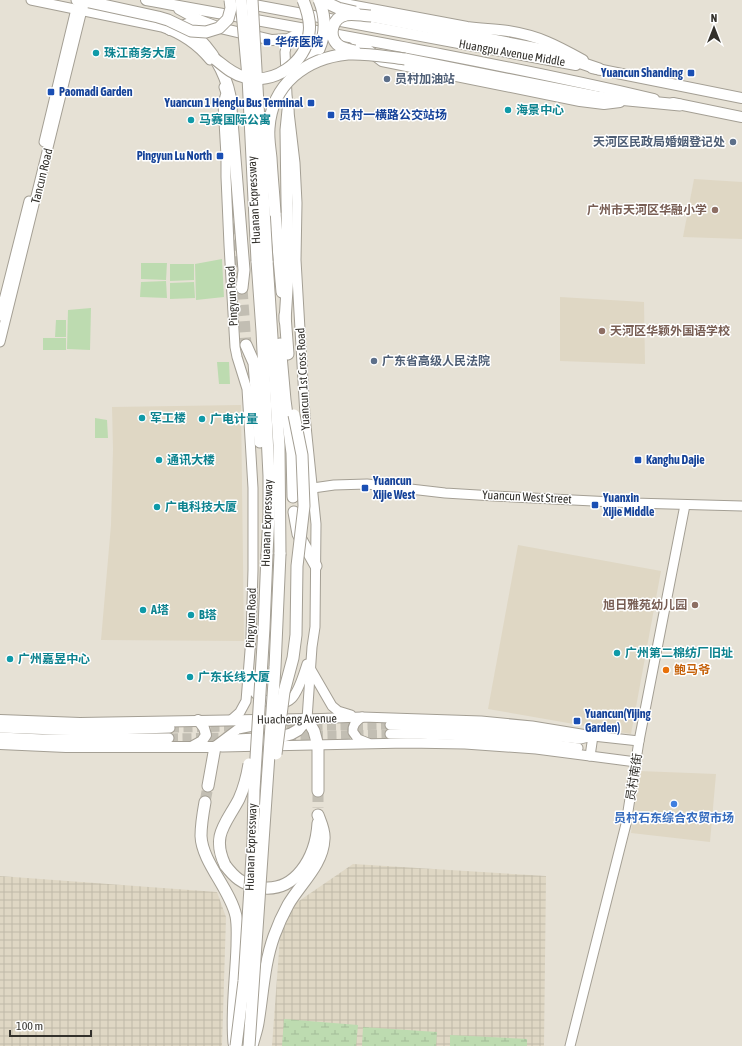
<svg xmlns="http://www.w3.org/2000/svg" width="742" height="1046" font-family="'Asap Condensed','Noto Sans SC',sans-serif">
<defs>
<pattern id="industrial-grid" width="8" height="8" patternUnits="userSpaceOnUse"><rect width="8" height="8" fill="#dfd7c4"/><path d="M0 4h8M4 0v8" fill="none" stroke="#c0b9a9"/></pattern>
<pattern id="wetland-marsh" width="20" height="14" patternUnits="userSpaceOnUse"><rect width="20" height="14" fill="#bddbb0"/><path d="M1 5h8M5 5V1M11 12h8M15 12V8" fill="none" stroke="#a3bc98"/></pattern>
</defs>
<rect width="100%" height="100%" fill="#e6e1d5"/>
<g fill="#dfd7c4">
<path d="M694 179 742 182V239L683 237Z"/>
<path d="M560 297 644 302 645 364 560 361Z"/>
<path d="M241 405 244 641 101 640 111 525 113 449 112 407Z"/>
<path d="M518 545 661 571 631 734 488 709Z"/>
<path d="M639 771 716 774 710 842 631 833Z"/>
</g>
<g fill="url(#industrial-grid)">
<path d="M353 864 546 876 544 1046H272L280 937 284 924 296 903Z"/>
<path d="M0 876 217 892 226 917 222 1046H0Z"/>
</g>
<g fill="url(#wetland-marsh)">
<path d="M284 1019 358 1025 356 1046H282Z"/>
<path d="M363 1027 437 1032 436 1046H362Z"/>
<path d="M450 1035 527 1039V1046H450Z"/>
</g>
<g fill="#bddbb0">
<path d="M222 259 224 297 196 300 195 264Z"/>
<path d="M141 263H167L166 280 141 279Z"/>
<path d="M170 264H194V280L170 281Z"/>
<path d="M166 281 167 298 140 297 141 282Z"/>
<path d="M194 282 195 298 170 299V283Z"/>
<path d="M91 308 90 350 67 349 68 310Z"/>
<path d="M56 320H66V337H55Z"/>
<rect x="43" y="338" width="23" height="12"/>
<path d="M217 362H229L230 384H219Z"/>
<path d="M95 418 107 420 108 438H95Z"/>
</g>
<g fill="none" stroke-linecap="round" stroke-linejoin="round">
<g stroke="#c2beb3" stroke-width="9" stroke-dasharray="9 4.5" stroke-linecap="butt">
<path d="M273 727 390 725"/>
<path d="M170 728 245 727"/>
<path d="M287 736 390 734"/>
<path d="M169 738 232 737"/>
</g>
<g stroke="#c2beb3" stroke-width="11" stroke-dasharray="11 5.5" stroke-linecap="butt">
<path d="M229 174 237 274 242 288 246 345"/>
<path d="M318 791V808"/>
<path d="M205 802 208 786"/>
</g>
<defs>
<g id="secondary">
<path d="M31 0 162 27C182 34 197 44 210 60"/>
<path d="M288 39 285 52 287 95 295 163 297 203 296 260 305 416 316 524 315 627 312 647 307 719"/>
<path d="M224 87 226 93 223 104 226 156V177L229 245 235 347 237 357 247 389 253 488V570L251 638 246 701 240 712 231 720"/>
<path d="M44 142 76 9"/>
<path d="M0 316 29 201"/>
<path d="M0 342 82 10"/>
<path d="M313 488 334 485 367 484 445 493 494 496 633 503 742 506"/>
<path d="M310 668 332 706 338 711 351 715"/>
<path d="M249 680C251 685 252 690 256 694 265 703 282 708 292 698 299 691 304 673 307 664"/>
<path d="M362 717C356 721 352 725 353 732L358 739 368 743"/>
<path d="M302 720 307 719 362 717 481 721 532 726 593 736 639 741"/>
<path d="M390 725 483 729 580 739 593 736 590 756"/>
<path d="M0 728 85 731 170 728"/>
<path d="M390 734C453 734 515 738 578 748"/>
<path d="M0 737 42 739 169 738"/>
<path d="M218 744 238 729 264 724"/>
<path d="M222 747 407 743 465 744 536 749 636 762"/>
<path d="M570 1046 626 824 639 741 685 505"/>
</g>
<g id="primary">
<path d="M146 0C316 31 486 60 654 99"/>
<path d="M334 2 467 27C481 29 494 29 508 31 539 36 556 45 583 60"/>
<path d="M244 3 576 65"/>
<path d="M179 9 199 20 220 28 272 40 288 39 300 33 305 28"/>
<path d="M170 30 199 20"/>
<path d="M354 39 382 61 580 101 604 104 620 102"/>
<path d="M592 68 742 98"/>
<path d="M673 103 742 117"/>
<path d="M0 720 80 723 307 719"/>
<path d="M0 744 66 747H215"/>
<path d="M193 746 202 741 206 735 204 728 198 720"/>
</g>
<g id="highway">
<path d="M77 0 89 2"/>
<path d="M371 16 543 50 599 69"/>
<path d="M191 31C210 48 225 70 230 96L244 270 242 288"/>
<path d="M405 59 597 97 680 105"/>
<path d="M301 68 319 49"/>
<path d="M275 213 282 292"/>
<path d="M257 261 262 331 269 476V515L267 554"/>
<path d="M267 261 279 445 280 554"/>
<path d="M285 315 288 354"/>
<path d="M285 321 288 274 286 130 288 110"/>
<path d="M280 344 285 400 292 453 293 497"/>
<path d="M246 345 254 363 260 442"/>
<path d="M294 512 298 534 316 566"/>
<path d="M208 786 215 747 236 740 276 738 291 734 298 730 307 719 314 731 318 746V791"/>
<path d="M205 802C203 813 201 825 201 836 202 862 230 889 236 916 238 926 237 936 237 946 236 979 231 1011 234 1043"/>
<path d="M225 865C234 877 242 884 257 887 296 895 316 856 318 823"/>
<path d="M252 1046C254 1038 257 1030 258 1023 263 993 264 964 274 936 278 925 283 914 288 905 300 884 323 865 324 839 325 831 321 823 318 815"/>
</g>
</defs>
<use href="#secondary" stroke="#a49f94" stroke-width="11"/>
<use href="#primary" stroke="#a49f94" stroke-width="12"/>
<use href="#highway" stroke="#a49f94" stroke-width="13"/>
<use href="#secondary" stroke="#fff" stroke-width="9"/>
<use href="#primary" stroke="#fff" stroke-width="10"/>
<use href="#highway" stroke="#fff" stroke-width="11"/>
<defs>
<g id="highway-bridge">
<path d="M241 0 248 77 257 261"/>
<path d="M252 0 267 261"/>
<path d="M321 0 338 8 355 12"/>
<path d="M89 2 158 17 168 20 191 31 206 32 219 28 228 19 231 8 230 0"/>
<path d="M319 49C326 33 326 17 319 0"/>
<path d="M355 51C349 50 342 49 337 44 328 35 332 18 346 15 353 13 363 16 371 16"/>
<path d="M215 59C224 66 232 74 244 77 273 85 306 64 309 33 311 21 307 10 303 0"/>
<path d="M275 213C274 195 272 177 271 158 270 148 268 138 269 128 272 84 306 58 348 54 367 53 387 57 405 59"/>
<path d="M276 754 284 692 293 658 296 635 297 566 304 506 302 455 294 415"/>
<path d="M225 865C211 835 226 824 239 799 244 788 247 776 249 764"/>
<path d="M236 1046 244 981 253 841 254 790 264 628 267 554"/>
<path d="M249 1046 275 667 280 554"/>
</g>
</defs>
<use href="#highway-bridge" stroke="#a49f94" stroke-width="13" stroke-linecap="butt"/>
<use href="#highway-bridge" stroke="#fff" stroke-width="11"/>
</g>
<g fill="#1a4fb4" stroke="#fff" stroke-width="1.5">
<rect x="263" y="38" width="8" height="8" rx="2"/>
<rect x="687" y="69" width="8" height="8" rx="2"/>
<rect x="47" y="88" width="8" height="8" rx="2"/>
<rect x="307" y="99" width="8" height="8" rx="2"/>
<rect x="327" y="111" width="8" height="8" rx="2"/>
<rect x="216" y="152" width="8" height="8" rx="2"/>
<rect x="634" y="456" width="8" height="8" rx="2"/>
<rect x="361" y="484" width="8" height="8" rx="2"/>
<rect x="591" y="501" width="8" height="8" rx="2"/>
<rect x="573" y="717" width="8" height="8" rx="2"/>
</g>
<g fill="#0f9aa8" stroke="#fff" stroke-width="1.5">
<circle cx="96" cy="53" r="4"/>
<circle cx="508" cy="110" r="4"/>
<circle cx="191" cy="120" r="4"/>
<circle cx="142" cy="418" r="4"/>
<circle cx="202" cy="419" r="4"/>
<circle cx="159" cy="460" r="4"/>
<circle cx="157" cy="507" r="4"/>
<circle cx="143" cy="610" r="4"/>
<circle cx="191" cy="615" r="4"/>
<circle cx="617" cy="653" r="4"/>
<circle cx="10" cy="659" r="4"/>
<circle cx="190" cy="677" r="4"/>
</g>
<g fill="#5c6f8a" stroke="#fff" stroke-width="1.5">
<circle cx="387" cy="79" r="4"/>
<circle cx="733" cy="142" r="4"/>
<circle cx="374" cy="361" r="4"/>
</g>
<g fill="#8d6e63" stroke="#fff" stroke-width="1.5">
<circle cx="715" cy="210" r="4"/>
<circle cx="602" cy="331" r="4"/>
<circle cx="695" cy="605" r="4"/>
</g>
<circle fill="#e8710a" stroke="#fff" stroke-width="1.5" cx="666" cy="670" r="4"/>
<circle fill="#3f7fe0" stroke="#fff" stroke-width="1.5" cx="674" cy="804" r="4"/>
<g text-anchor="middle" stroke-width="3" stroke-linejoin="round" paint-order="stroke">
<g font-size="12" font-weight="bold" fill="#164399" stroke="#fff" text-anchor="start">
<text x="275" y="46">华侨医院</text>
<text x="683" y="77" text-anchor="end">Yuancun Shanding</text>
<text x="59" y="96">Paomadi Garden</text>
<text x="303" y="107" text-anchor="end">Yuancun 1 Henglu Bus Terminal</text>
<text x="339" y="119">员村一横路公交站场</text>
<text x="212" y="160" text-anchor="end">Pingyun Lu North</text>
<text x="646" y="464">Kanghu Dajie</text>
<text x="373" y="485">Yuancun<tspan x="373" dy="14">Xijie West</tspan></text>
<text x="603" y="502">Yuanxin<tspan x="603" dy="14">Xijie Middle</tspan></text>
<text x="585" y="718">Yuancun(Yijing<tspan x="585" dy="14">Garden)</tspan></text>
</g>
<g font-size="12" font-weight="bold" fill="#0d838f" stroke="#fff" text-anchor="start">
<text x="104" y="57">珠江商务大厦</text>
<text x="516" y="114">海景中心</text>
<text x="199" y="124">马赛国际公寓</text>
<text x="150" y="422">军工楼</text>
<text x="210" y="423">广电计量</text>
<text x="167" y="464">通讯大楼</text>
<text x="165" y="511">广电科技大厦</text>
<text x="151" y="614">A塔</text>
<text x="199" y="619">B塔</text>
<text x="625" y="657">广州第二棉纺厂旧址</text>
<text x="18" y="663">广州嘉昱中心</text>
<text x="198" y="681">广东长线大厦</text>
</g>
<g font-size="12" fill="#33312c" stroke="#fff">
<text transform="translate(512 53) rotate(10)" y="4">Huangpu Avenue Middle</text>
<text transform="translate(42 176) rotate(-76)" y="4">Tancun Road</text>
<text transform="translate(254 200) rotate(-93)" y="4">Huanan Expressway</text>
<text transform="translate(232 296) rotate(-93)" y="4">Pingyun Road</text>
<text transform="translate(303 379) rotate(-93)" y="4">Yuancun 1st Cross Road</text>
<text transform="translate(527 497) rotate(3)" y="4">Yuancun West Street</text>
<text transform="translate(267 523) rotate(-88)" y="4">Huanan Expressway</text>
<text transform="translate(251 618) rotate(-88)" y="4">Pingyun Road</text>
<text transform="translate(297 719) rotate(-1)" y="4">Huacheng Avenue</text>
<text transform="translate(634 777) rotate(-81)" y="4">员村南街</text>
<text transform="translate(251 847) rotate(-88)" y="4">Huanan Expressway</text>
</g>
<g font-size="12" font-weight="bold" fill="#4e5e75" stroke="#fff" text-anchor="start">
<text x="395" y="83">员村加油站</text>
<text x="725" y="146" text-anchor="end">天河区民政局婚姻登记处</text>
<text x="382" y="365">广东省高级人民法院</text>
</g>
<g font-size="12" font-weight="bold" fill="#785e54" stroke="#fff" text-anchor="end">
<text x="707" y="214">广州市天河区华融小学</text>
<text x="610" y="335" text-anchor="start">天河区华颖外国语学校</text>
<text x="687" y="609">旭日雅苑幼儿园</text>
</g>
<g font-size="12" font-weight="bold" fill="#c56008" stroke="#fff" text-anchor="start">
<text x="674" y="674">鲍马爷</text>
</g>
<g font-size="12" font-weight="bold" fill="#366cbe" stroke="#fff">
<text x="674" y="822">员村石东综合农贸市场</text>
</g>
</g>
<g transform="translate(714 28)" stroke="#ffffff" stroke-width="3" paint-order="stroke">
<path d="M0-3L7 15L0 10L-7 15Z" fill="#33312c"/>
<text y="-6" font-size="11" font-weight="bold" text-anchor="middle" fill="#33312c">N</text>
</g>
<path d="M10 1030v6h81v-6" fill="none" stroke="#33312c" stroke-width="2"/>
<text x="16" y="1030" font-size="12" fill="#33312c" stroke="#ffffff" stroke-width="3" paint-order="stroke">100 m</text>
</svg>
